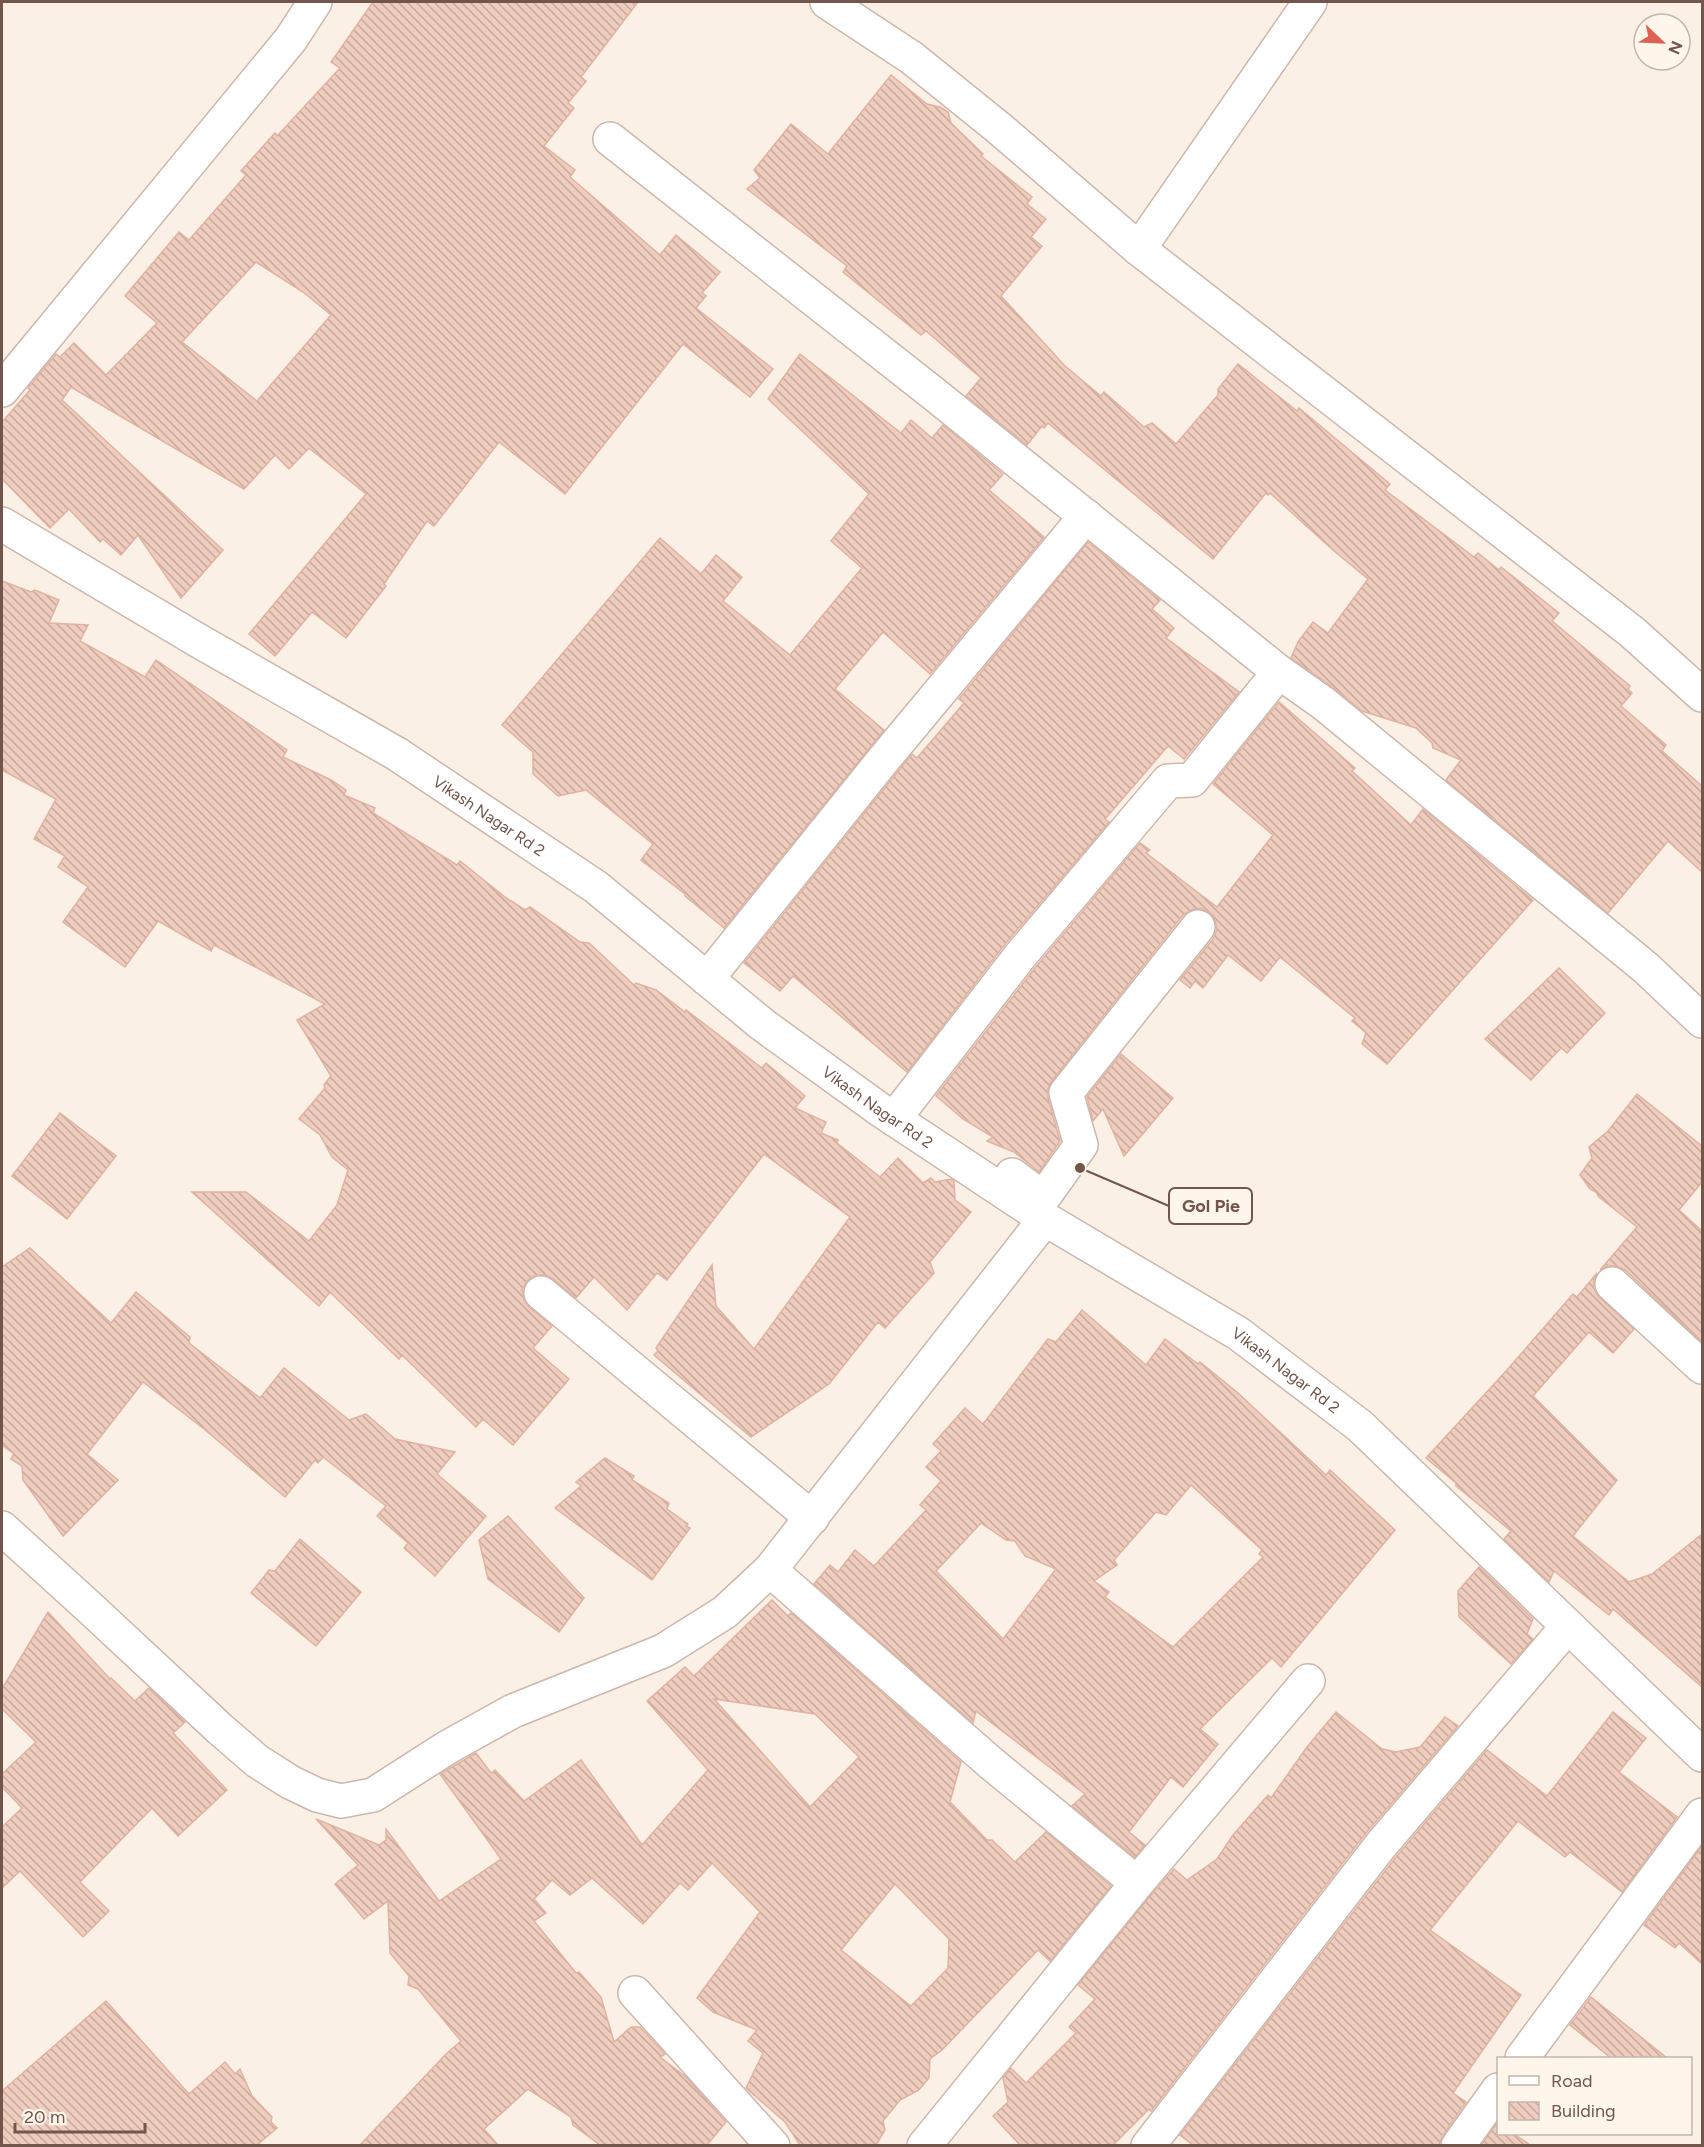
<svg xmlns="http://www.w3.org/2000/svg" width="1704" height="2147" font-family="Figtree,sans-serif">
<defs>
<pattern id="building-back-hatch" width="6" height="6" patternUnits="userSpaceOnUse" patternTransform="scale(1.5)"><rect width="6" height="6" fill="#efcdbe"/><path d="M-1 5l2 2M0 0l6 6M5-1l2 2" fill="none" stroke="#c6a99d"/></pattern>
</defs>
<rect width="100%" height="100%" fill="#fbf0e5"/>
<g fill="url(#building-back-hatch)" stroke="#e1b2a0" stroke-width="1.5" fill-rule="evenodd">
<path d="M373 2H638L581 77 586 81 568 103 574 108 544 146 575 170 570 177 660 255 676 235 720 272 702 293 706 296 696 308 773 369 750 397 683 344 565 494 499 442 434 526 427 521 384 584 386 586 346 638 312 612 275 656 249 634 366 494 309 448 289 469 275 455 244 489 71 387 62 400 223 550 181 598 138 535 121 555 103 539 100 542 69 509 50 528 2 479V422L30 390 28 388 56 354 60 357 74 343 106 375 157 323 125 296 179 232 189 240 246 175 241 171 275 133 277 136 340 68 331 62ZM256 262 303 292 331 315 257 401 182 342Z"/>
<path d="M891 75 927 104 940 107 948 112 951 123 983 154 981 156 1032 197 1027 204 1046 219 1031 237 1042 246 1001 296 1065 366 1101 396 1104 392 1144 427 1152 423 1176 444 1218 395V389L1238 364 1297 411 1299 408 1390 484 1385 490 1474 557 1478 553 1499 570 1501 567 1559 613 1552 621 1630 686 1628 689 1632 693 1621 706 1666 745 1662 751 1702 786V872L1668 841 1608 913 1446 780 1461 760 1433 748 1432 743 1416 728 1362 711 1334 688 1291 658 1298 642 1313 622 1328 633 1368 579 1334 551 1270 493 1268 495 1266 493 1213 559 1048 423 1044 428 1042 426 1027 445 966 396 981 378 926 331 921 335 843 272 847 266 747 189 760 178 754 170 791 124 828 154Z"/>
<path d="M800 354 901 433 911 420 932 438 943 425 1003 474 989 490 1044 537 930 674 883 632 835 689 884 730 724 928 685 896V894L641 860 653 844 586 790 558 796 533 774V752L502 725 660 538 701 574 716 555 742 577 723 601 790 655 856 575 862 568 831 541 869 494 768 399Z"/>
<path d="M1088 542 1160 600 1152 609 1174 628 1166 638 1239 692 1184 759 1168 746 1105 819 1109 822 1005 944 907 1072 793 976 780 991 744 963 912 754 917 758 964 703 959 699Z"/>
<path d="M2 581 31 592 35 590 59 600 49 623 88 625 80 641 145 677 156 660 287 750 283 757 331 780 346 790 344 795 375 808 373 813 457 865 460 861 505 897 525 910 530 907 580 942 589 943 634 985 636 983 656 990 685 1012 686 1010 762 1068 766 1063 805 1096 795 1108 826 1122 821 1133 838 1140 837 1143 880 1177 898 1158 923 1183 931 1178 935 1182 951 1179 954 1181 955 1200 971 1212 930 1262 934 1273 885 1328 878 1322 829 1384 751 1437 654 1355 658 1351 656 1348 712 1265 716 1306 754 1349 850 1217 764 1154 667 1280 657 1273 627 1310 594 1277 576 1298 553 1279 545 1275H535L527 1281 522 1290 524 1300 529 1307 552 1326 533 1348 569 1379 513 1445 483 1419 476 1427 402 1355 399 1359 330 1292 319 1306 192 1192H246L309 1241 337 1205 348 1170 332 1157 320 1135 299 1119 325 1088 324 1085 331 1076 297 1020 325 1004 214 945 211 951 158 921 125 967 63 922 88 887 58 867 65 856 34 839 56 799 2 770Z"/>
<path d="M1279 702 1355 768 1352 771 1411 825 1423 809 1533 900 1387 1064 1362 1044 1366 1033 1352 1021 1355 1018 1280 957 1261 981 1228 955 1203 988 1195 981 1190 988 1180 980 1213 939 1217 929 1215 920 1209 912 1200 908 1191 910 1183 915 1051 1082 1048 1089V1098L1060 1141 1039 1172 1014 1152 987 1141 993 1137 963 1119 936 1096 1035 968 1140 843 1150 850 1146 853 1217 907 1273 835 1213 784Z"/>
<path d="M1559 968 1605 1013 1567 1053 1561 1048 1531 1080 1485 1039Z"/>
<path d="M1121 1054 1173 1098 1124 1156 1103 1109 1093 1121 1087 1097Z"/>
<path d="M1637 1094 1702 1146V1182L1679 1210 1702 1231V1342L1625 1270 1616 1266H1607L1600 1270 1637 1227 1599 1197 1596 1192 1590 1189 1580 1175 1592 1158 1589 1147 1608 1131Z"/>
<path d="M60 1113 116 1156 67 1219 12 1176Z"/>
<path d="M30 1248 111 1323 136 1292 190 1337 189 1343 260 1398 284 1368 349 1420 366 1414 395 1439 455 1452 437 1474 486 1516 435 1576 404 1548 408 1543 377 1516 386 1506 323 1457 318 1463 315 1460 285 1497 204 1429 143 1382 87 1454 118 1480 63 1536 23 1480 22 1466 11 1459 14 1454 2 1445V1267Z"/>
<path d="M1597 1273 1594 1280V1289L1599 1297 1634 1329 1613 1353 1589 1332 1533 1396 1617 1480 1573 1536 1629 1582 1652 1574 1702 1534V1687L1613 1609 1609 1615 1554 1571 1549 1582 1504 1539 1511 1531 1456 1486V1483L1426 1458 1507 1370 1573 1294 1577 1297Z"/>
<path d="M1082 1310 1146 1365 1165 1339 1198 1364 1200 1362 1238 1393 1326 1475 1330 1470 1395 1530 1281 1667 1272 1658 1200 1729 1218 1744 1183 1787 1171 1777 1129 1832 1145 1845 1135 1857 1072 1806 1085 1794 976 1711 973 1723 814 1584 830 1565 838 1572 855 1550 874 1566 926 1510 920 1505 941 1481 926 1467 941 1451 933 1444 965 1408 983 1424 1048 1339 1056 1342ZM1191 1485 1262 1550 1259 1554 1263 1557 1173 1647 1105 1597 1109 1592 1094 1581 1117 1565 1114 1560 1156 1512 1166 1515ZM981 1523 1006 1540 1015 1541 1025 1556 1056 1569 1003 1639 936 1571Z"/>
<path d="M605 1458 634 1476 632 1480 669 1503 667 1509 688 1524 686 1526 690 1528 652 1580 555 1508 581 1486 576 1482Z"/>
<path d="M508 1516 584 1598 559 1632 488 1579 479 1540Z"/>
<path d="M300 1539 361 1592 316 1646 251 1593 269 1570 275 1571Z"/>
<path d="M1479 1567 1533 1619 1527 1634 1533 1639 1511 1664 1459 1617 1458 1591Z"/>
<path d="M772 1600 788 1616 791 1613 961 1762 950 1802 987 1840H992L1015 1862 1046 1832 1111 1886 1050 1961 1038 1950 942 2050 930 2059 929 2078 919 2090 900 2100 883 2121 885 2130 876 2145H800L785 2122 746 2088 763 2053 748 2041 757 2030 713 2012 697 1998 760 1912 712 1863 688 1890 680 1883 643 1924 592 1878 570 1895 552 1880 534 1899 546 1913 534 1921 576 1973 579 1972 601 1997 614 2042 631 2027H640L665 2054 660 2057 686 2077 726 2122 707 2145H600L573 2125 571 2117 528 2089 484 2129 498 2145H360L446 2054 461 2041 418 1989 408 1985 409 1976 390 1953 388 1901 364 1919 335 1884 358 1865 316 1819 379 1845 386 1840V1829L439 1901 501 1859 440 1774 476 1753 491 1773 495 1770 524 1801 581 1760 642 1845 708 1770 647 1701 685 1667 694 1676ZM714 1699 815 1714 859 1757 810 1807ZM895 1884 949 1939 948 1968 911 2006 841 1950Z"/>
<path d="M48 1612 110 1679 111 1678 135 1701 149 1688 185 1722 173 1733 227 1790 178 1836 152 1808 80 1882 109 1911 83 1937 20 1871 2 1888V1827L22 1808 2 1787V1774L36 1742 2 1709V1689Z"/>
<path d="M1336 1712 1382 1749 1396 1752 1420 1747 1445 1717 1458 1726 1366 1833 1151 2111 1149 2109 1113 2145H1020L993 2116 1008 2102 1003 2078 1011 2068 1026 2083 1076 2033 1069 2027 1095 1999 1078 1985 1151 1895 1174 1869 1187 1880 1217 1859 1233 1835 1268 1795 1271 1798 1307 1747Z"/>
<path d="M1613 1712 1646 1738 1619 1772 1677 1817 1622 1892 1570 1852 1565 1857 1518 1821 1430 1930 1521 1995 1453 2093 1466 2102 1443 2135 1439 2145H1193L1180 2135 1396 1857 1487 1750 1547 1796Z"/>
<path d="M1702 1846V1964L1679 1943 1675 1948 1644 1925Z"/>
<path d="M1591 1997 1667 2058H1611L1570 2025Z"/>
<path d="M106 2001 189 2094 225 2062 235 2074 240 2069 252 2096 272 2117 271 2122 277 2128 257 2145H2V2091Z"/>
<path d="M1497 2123 1498 2133H1513L1530 2145H1481Z"/>
</g>
<g fill="none" stroke-linecap="round" stroke-linejoin="round">
<defs>
<g id="minor">
<path d="M827 2 912 58 1000 129 1139 249 1632 632 1702 695"/>
<path d="M610 139 934 394 1279 672 1323 703 1646 968 1702 1021"/>
<path d="M1139 249 1310 2"/>
<path d="M2 390 291 39 315 2"/>
<path id="s1" d="M2 524 199 641 397 754 596 887 763 1025 879 1109 1045 1219 1239 1334 1360 1426 1702 1755"/>
<path d="M707 979 884 759 1086 516"/>
<path d="M894 1119 1020 956 1168 781 1192 780 1279 672"/>
<path d="M1012 1175 1043 1198 1081 1145 1066 1093 1198 927"/>
<path d="M1045 1219 770 1570 992 1764 1137 1883"/>
<path d="M1612 1284 1702 1367"/>
<path d="M541 1293 812 1518"/>
<path d="M2 1528 89 1607 220 1729 257 1761 290 1782 317 1795 341 1801 373 1795 448 1747 513 1711 663 1651 725 1612 770 1570"/>
<path d="M635 1993 773 2146"/>
<path d="M1522 2058 1702 1815"/>
<path d="M924 2146 1137 1883 1308 1681"/>
<path d="M1148 2146 1381 1845 1568 1626"/>
<path d="M1458 2146 1498 2090"/>
</g>
</defs>
<use href="#minor" stroke="#ccb7ac" stroke-width="36"/>
<use href="#minor" stroke="#fff" stroke-width="33"/>
</g>
<g text-anchor="middle" stroke-width="4.5" stroke-linejoin="round" paint-order="stroke">
<g font-size="16" fill="#72564c" stroke="#fef5eb">
<text dy="6" stroke="none"><textPath href="#s1" startOffset="568">Vikash Nagar Rd 2</textPath></text>
<text dy="6" stroke="none"><textPath href="#s1" startOffset="1054">Vikash Nagar Rd 2</textPath></text>
<text dy="6" stroke="none"><textPath href="#s1" startOffset="1540">Vikash Nagar Rd 2</textPath></text>
</g>
</g>
<path fill="none" stroke="#72564c" stroke-width="2" d="M1080 1168L1169 1206"/>
<circle fill="#72564c" stroke="#fef5eb" stroke-width="2" cx="1080" cy="1168" r="6"/>
<rect fill="#fef5eb" stroke="#72564c" stroke-width="2" x="1169" y="1188" width="83" height="36" rx="6"/>
<g font-size="18" text-anchor="middle" font-weight="bold" fill="#72564c">
<text x="1211" y="1212">Gol Pie</text>
</g>
<rect width="1704" height="2147" fill="none" stroke="#72564c" stroke-width="6"/>
<rect x="1497" y="2057" width="195" height="78" fill="#fef5eb" stroke="#c6b5ab" stroke-width="1.5"/>
<rect x="1509" y="2076" width="30" height="9" fill="#ffffff" stroke="#c6b5ab" stroke-width="1.5"/>
<text x="1551" y="2087" font-size="18" fill="#72564c">Road</text>
<rect x="1509" y="2102" width="30" height="18" fill="url(#building-back-hatch)" stroke="#c6b5ab" stroke-width="1.5"/>
<text x="1551" y="2117" font-size="18" fill="#72564c">Building</text>
<g transform="translate(1662 42) rotate(113)"><circle r="28" fill="#fef5eb" stroke="#c6b5ab" stroke-width="1.5"/>
<path d="M0-4.5L10 22L0 15L-10 22Z" fill="#de6251"/>
<text y="-9" font-size="16" font-weight="bold" text-anchor="middle" fill="#72564c">N</text>
</g>
<path d="M15 2123v9h130v-9" fill="none" stroke="#72564c" stroke-width="3"/>
<text x="24" y="2123" font-size="18" fill="#72564c" stroke="#fef5eb" stroke-width="4.5" paint-order="stroke">20 m</text>
</svg>
